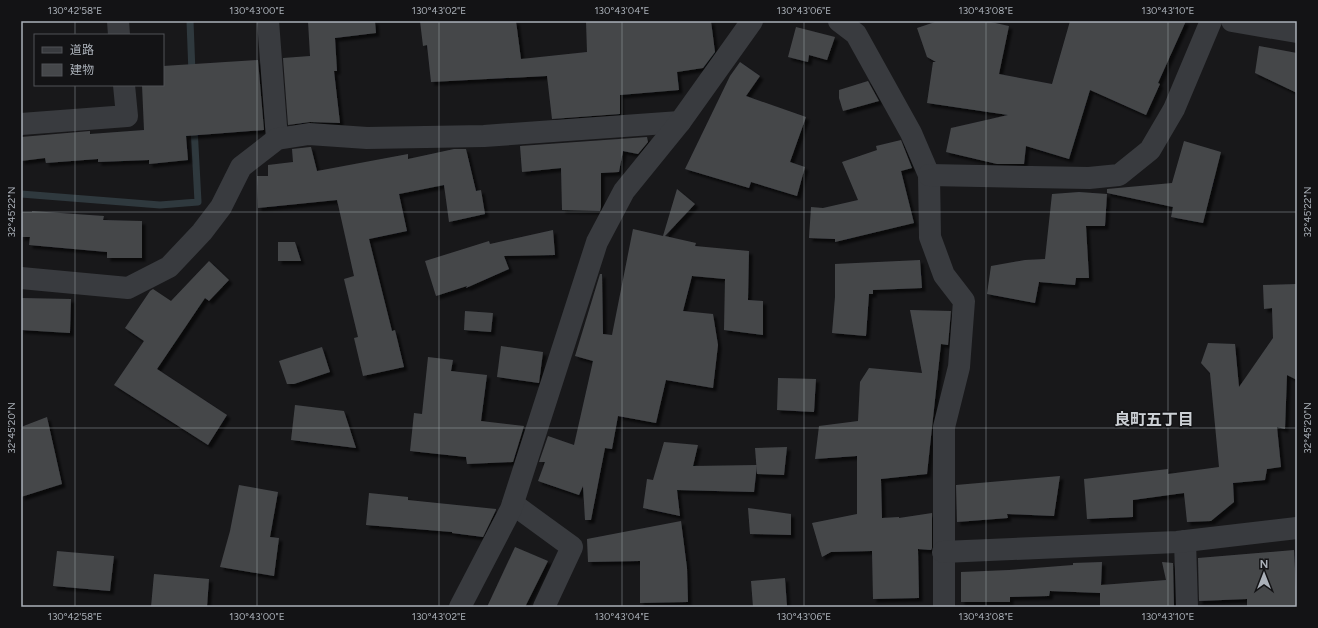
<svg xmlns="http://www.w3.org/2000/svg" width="1318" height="628" font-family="Figtree,'Noto Sans JP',sans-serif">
<defs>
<filter id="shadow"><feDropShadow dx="3.5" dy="3.5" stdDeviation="1" flood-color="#0009"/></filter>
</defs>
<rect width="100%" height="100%" fill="#18181a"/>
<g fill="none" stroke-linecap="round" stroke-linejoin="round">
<g stroke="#2f393e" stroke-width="7">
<path d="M190 21 192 73"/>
<path d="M21 194 160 205 198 202 194 127"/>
</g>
</g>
<g fill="#45474a" filter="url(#shadow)">
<path d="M308 21H375L376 33 335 38 337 71H334L340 123 310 122 288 125 283 58 310 56Z"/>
<path d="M420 21H516L521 59 587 52 586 21H711L715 52 703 68 677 72 679 90 620 95V114L552 119 547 76 431 82 427 45 423 46Z"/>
<path d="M938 21H986L1009 26 999 74 1052 84 1070 21H1186L1158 83 1160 84 1146 115 1090 90 1069 159 1026 146 1024 164H997L946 152 951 128 1008 115 927 103 933 62H936L927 57 917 28Z"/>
<path d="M796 27 835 37 827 60 809 55 808 62 788 57Z"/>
<path d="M1259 46 1297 53V93L1255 73Z"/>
<path d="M258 60 264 130 186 136 188 160 149 164V160L98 162V159L46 163 45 158 21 161V137L90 131V134L144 130 142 85H163V66Z"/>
<path d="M740 62 760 76 746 96 806 117 790 162 805 167 797 196 751 182 749 188 685 169 730 76Z"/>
<path d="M868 81 879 101 843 111 839 98V90Z"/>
<path d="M647 137 648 142 638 154 623 151 619 172 601 173V207L600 211 562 210 561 168 522 172 520 146Z"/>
<path d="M901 140 912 168 901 171 914 223 835 242V239L809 238 811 207 823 208 858 200 842 162 877 150 876 146Z"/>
<path d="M1184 141 1221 152 1203 223 1171 217 1173 207 1107 193V189L1172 183Z"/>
<path d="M310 147H311L317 171 408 154V159L454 149H466L476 191 481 190 485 214 449 222 444 185 399 194 407 231 369 239 392 331 395 330 404 367 363 376 354 338 358 337 344 279 354 276 337 200 258 208 257 176H268V165L293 162 292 149Z"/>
<path d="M677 189 695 204 665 236 696 243 695 246 749 251 748 300 763 301V335L724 330 725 279 692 276 683 311 713 314 718 345 713 388 666 380 656 423 618 416 612 449 605 448 591 520H585L583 486 579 495 538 481 545 462H539L548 436 574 445 593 361 575 356 600 274H602L603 334 612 335 633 229 663 236Z"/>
<path d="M1079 192 1107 194 1105 226H1086L1089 278H1076L1075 285 1039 282 1035 303 987 294 991 266 1025 260 1045 259 1052 194Z"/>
<path d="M32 211 104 216 103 220 142 221V258H107V252L29 245 30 237H21V212H32Z"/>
<path d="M553 230 555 255 504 256 509 269 466 288 467 286 436 296 425 261 489 241 490 244Z"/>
<path d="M278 242H295L301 261H278Z"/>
<path d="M920 260 922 288 873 290V294H869L866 336 832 333 835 297V264Z"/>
<path d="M209 261 229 280 209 301 205 298 157 369 227 415 208 445 114 385 144 341 125 328 150 291 153 289 171 301Z"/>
<path d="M1297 284V380L1287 375 1285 429 1277 427 1281 467 1267 469 1265 480 1233 483 1234 502 1211 521 1187 522 1184 493 1133 500V517L1087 519 1084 479 1168 469V474L1219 467 1210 373 1201 363 1208 343 1235 344 1239 387 1273 338 1272 308 1264 309 1263 285Z"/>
<path d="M21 298 71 299 70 333 21 330Z"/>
<path d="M910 310 951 311 948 345 941 344 927 474 881 479 882 518 899 517V518L932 513V548L931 550 918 549 919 598 873 599 872 551 831 552 822 557 812 523 857 514V456L815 459 819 426 858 421 860 382 869 368 922 373Z"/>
<path d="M465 311 493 313 491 332 464 330Z"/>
<path d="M501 346 543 352 539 383 497 377Z"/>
<path d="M322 347 330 372 294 384H287L279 361Z"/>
<path d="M428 357 453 360 451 371 487 375 481 421 524 426 513 462 467 464 466 457 410 451 414 413 422 414Z"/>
<path d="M778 378 816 379 814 412 777 410Z"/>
<path d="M295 405 344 411 356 448 291 440Z"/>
<path d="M47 417 62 484 21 497V427Z"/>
<path d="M664 442 698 445 693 466 757 465 754 492 677 490 680 516 643 508 647 479 653 480Z"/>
<path d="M787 447 784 475 757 474 755 448Z"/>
<path d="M1060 476 1054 516 1007 514 1008 518 957 522 956 485Z"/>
<path d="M239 485 278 492 270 537 279 538 274 576 220 567 230 531Z"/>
<path d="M369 493 408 497V500L496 509V510L483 537 452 533V532L366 525Z"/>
<path d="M748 508 791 514V535L750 534Z"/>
<path d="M681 521 687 568 688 602 640 603V561L588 562 587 539Z"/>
<path d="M515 547 548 561 525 607H487Z"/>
<path d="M1294 550 1297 607H1247V599L1199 601 1198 558Z"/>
<path d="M57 551 114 556 110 591 53 586Z"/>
<path d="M1102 562 1101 585 1166 580 1162 562 1173 563 1174 607H1100V593L1050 591 1049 596 1010 597V602H961V572L1009 570 1073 565V563Z"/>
<path d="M154 574 209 579 207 607H151Z"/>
<path d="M785 578 787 607H753L751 581Z"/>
</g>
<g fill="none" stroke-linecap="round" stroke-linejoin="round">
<g stroke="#393b3f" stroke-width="22">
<path d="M118 21 119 35"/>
<path d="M268 21 277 139"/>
<path d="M839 21 856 34 911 133 929 175 930 237 944 275 964 301 959 367 944 427V607"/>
<path d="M1232 21 1297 32"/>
<path d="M21 124 127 116 124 85"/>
<path d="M929 175 1089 178 1119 175 1150 150 1174 109 1211 21"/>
<path d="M21 278 128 288 169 267 202 232 221 207 241 167 277 139 309 134 367 138 484 136 680 122"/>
<path d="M513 504 572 547 544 607"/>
<path d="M1185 541 1187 607"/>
<path d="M943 552 1177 542 1297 528"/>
<path d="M460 607 511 509 597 242 624 191 680 122 752 21"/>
</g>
</g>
<path fill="none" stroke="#abb1b9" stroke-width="1" stroke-opacity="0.45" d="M75 21V35M257 21V607M439 21V607M622 21V607M804 21V607M986 21V607M1168 21V607M75 85V607M21 212H1297M21 428H1297"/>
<g text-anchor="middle" stroke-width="3" stroke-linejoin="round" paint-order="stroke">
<g font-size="16" font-weight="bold" fill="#ccd0d5" stroke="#131315">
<text x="1154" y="425">良町五丁目</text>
</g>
</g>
<rect width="1318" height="628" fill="none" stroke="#131315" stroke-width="44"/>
<rect x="34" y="34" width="130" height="52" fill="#131315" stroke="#505257"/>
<rect x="42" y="47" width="20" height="6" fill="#393b3f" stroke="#505257"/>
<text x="70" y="54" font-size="12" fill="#abb1b9">道路</text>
<rect x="42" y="64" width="20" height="12" fill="#45474a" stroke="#505257"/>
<text x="70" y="74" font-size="12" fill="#abb1b9">建物</text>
<g transform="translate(1264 574)" stroke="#131315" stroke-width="3" paint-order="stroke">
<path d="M0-3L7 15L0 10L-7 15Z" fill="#abb1b9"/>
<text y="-6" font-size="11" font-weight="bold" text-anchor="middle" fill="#abb1b9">N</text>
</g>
<rect x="22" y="22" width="1274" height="584" fill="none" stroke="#abb1b9" stroke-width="1.5"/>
<g font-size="10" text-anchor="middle" fill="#abb1b9">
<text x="75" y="14">130°42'58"E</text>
<text x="257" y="14">130°43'00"E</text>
<text x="439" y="14">130°43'02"E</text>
<text x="622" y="14">130°43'04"E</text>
<text x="804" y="14">130°43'06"E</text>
<text x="986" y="14">130°43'08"E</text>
<text x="1168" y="14">130°43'10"E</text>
<text transform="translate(11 212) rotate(-90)" y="4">32°45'22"N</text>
<text transform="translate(1307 212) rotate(-90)" y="4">32°45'22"N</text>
<text transform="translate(11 428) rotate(-90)" y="4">32°45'20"N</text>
<text transform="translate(1307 428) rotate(-90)" y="4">32°45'20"N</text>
<text x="75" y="620">130°42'58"E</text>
<text x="257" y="620">130°43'00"E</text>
<text x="439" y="620">130°43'02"E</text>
<text x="622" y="620">130°43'04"E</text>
<text x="804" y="620">130°43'06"E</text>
<text x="986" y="620">130°43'08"E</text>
<text x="1168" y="620">130°43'10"E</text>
</g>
</svg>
